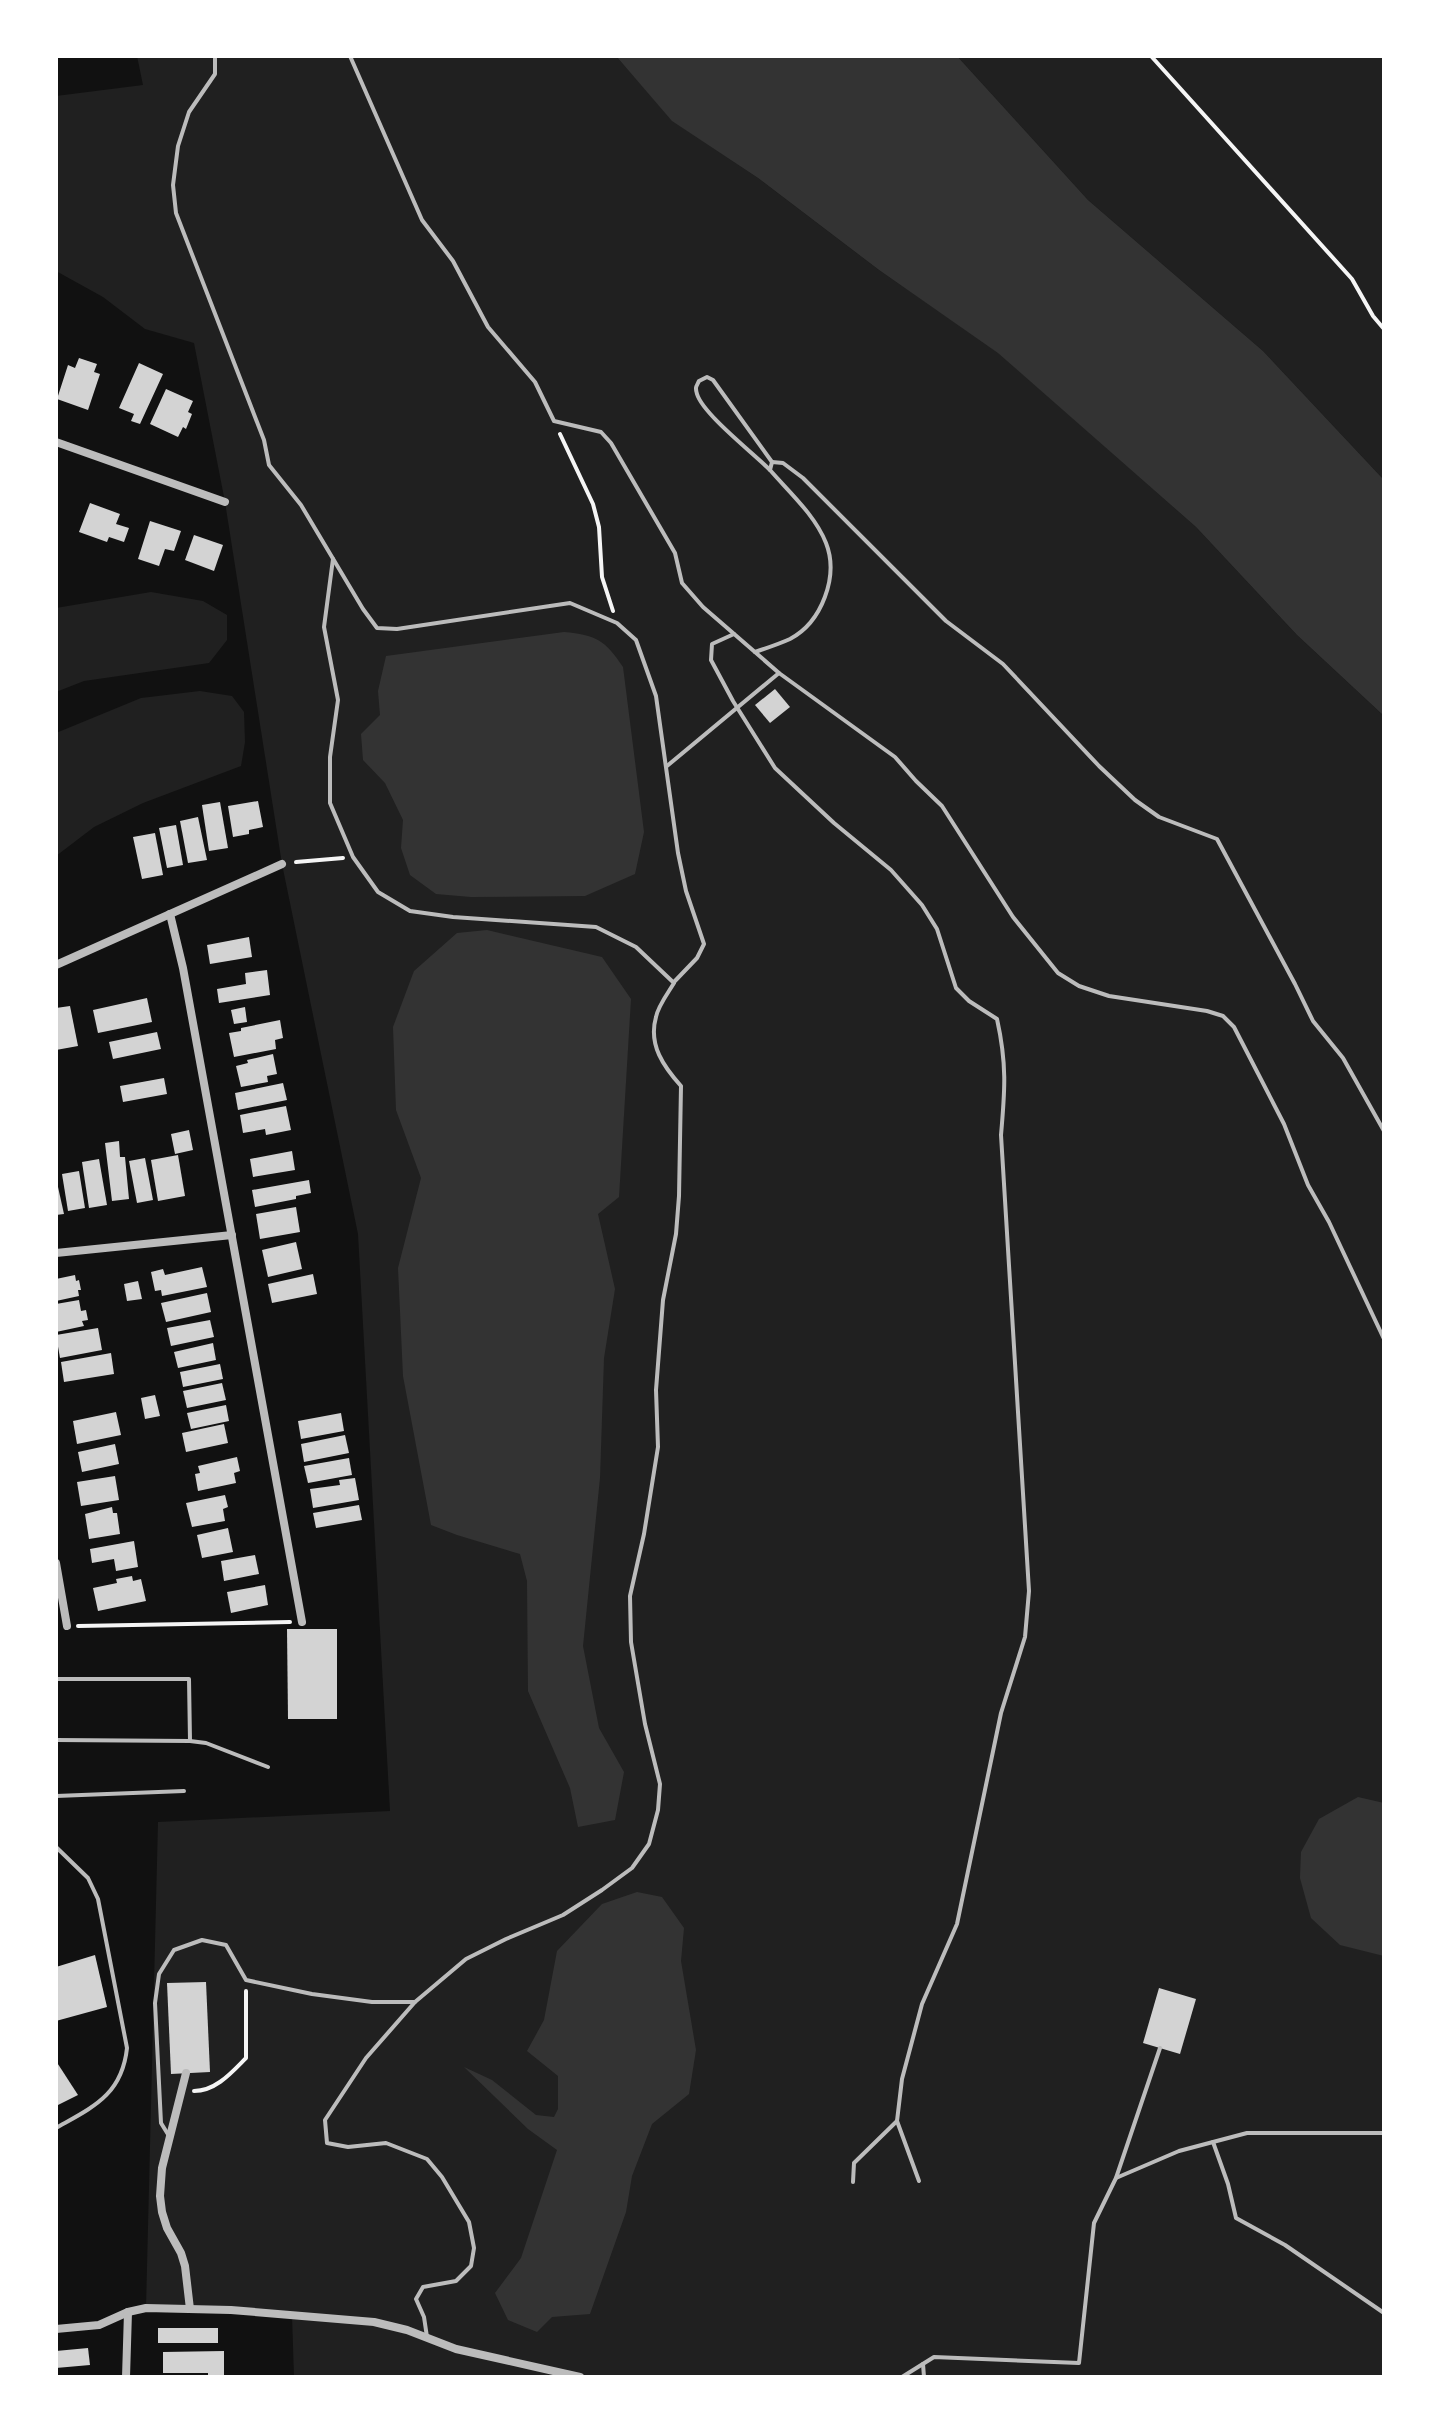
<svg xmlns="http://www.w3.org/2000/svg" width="1440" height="2433" font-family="'DM Sans',sans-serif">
<rect width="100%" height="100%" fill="#111"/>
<g fill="#202020">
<path d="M137 56H616L673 121 758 178 879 270 998 352 1196 527 1297 635 1384 716V2377H294L292 2315 146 2308 158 1822 390 1811 358 1234 282 864 225 502 194 343 145 329 103 297 56 271V96L143 85Z"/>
<path d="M957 56H1384V480L1263 351 1088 200Z"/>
<path d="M151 592 203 601 227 615V640L209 663 84 681 56 692V608Z"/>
<path d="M200 691 232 696 244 712 245 742 241 766 143 803 94 827 56 856V733L141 698Z"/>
</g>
<g fill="#333">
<path d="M616 56H957L1088 200 1263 351 1384 480V716L1297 635 1196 527 998 353 879 270 758 178 672 121Z"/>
<path d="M564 632C596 635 605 640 623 667L644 832 635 874 585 896 471 897 436 894 410 875 401 848 403 820 385 783 363 760 361 734 380 715 378 691 386 656Z"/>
<path d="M487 930 602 957 631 999 619 1197 598 1214 615 1289 604 1358 600 1478 583 1646 599 1728 624 1772 615 1820 578 1827 570 1788 528 1691 527 1581 520 1554 457 1535 431 1525 403 1376 398 1268 421 1178 396 1110 393 1027 414 971 457 933Z"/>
<path d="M1358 1797 1384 1803V1956L1340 1945 1311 1918 1300 1878 1301 1852 1319 1819Z"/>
<path d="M637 1892 662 1897 684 1928 681 1961 696 2050 689 2094 652 2124 632 2176 626 2212 590 2314 552 2317 537 2332 508 2320 495 2293 521 2258 557 2150 528 2129 464 2067 492 2080 536 2115 554 2117 558 2109V2076L527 2051 544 2020 557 1951 602 1904Z"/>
</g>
<g fill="#d3d3d3">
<path d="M79 358 97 364 94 372 100 374 88 410 57 399 68 365 75 368Z"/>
<path d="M139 363 163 374 140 424 131 421 134 414 119 408Z"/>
<path d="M166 389 193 401 188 412 192 414 186 429 183 427 178 437 150 424Z"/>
<path d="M90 503 120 514 116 524 129 528 124 542 109 537 107 542 79 532Z"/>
<path d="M150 521 181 531 174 551 165 549 159 566 138 559Z"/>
<path d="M194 535 223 545 214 571 185 560Z"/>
<path d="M775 689 790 707 770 723 755 705Z"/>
<path d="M258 801 263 827 249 830V834L233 837 228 806Z"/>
<path d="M220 802 228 848 209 851 202 805Z"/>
<path d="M198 817 207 860 188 863 180 821Z"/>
<path d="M176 825 183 865 167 868 159 828Z"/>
<path d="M155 833 163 875 142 879 133 837Z"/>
<path d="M249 937 252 957 210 964 207 945Z"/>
<path d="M267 970 270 995 219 1003 217 989 246 984 245 973Z"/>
<path d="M147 998 152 1022 98 1033 93 1010Z"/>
<path d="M70 1006 78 1046 56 1050V1008Z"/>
<path d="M245 1007 247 1022 234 1024 231 1010Z"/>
<path d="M280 1020 283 1038 275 1040 276 1049 234 1057 229 1033 241 1031V1028Z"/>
<path d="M157 1032 161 1049 113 1059 109 1042Z"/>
<path d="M273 1054 277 1074 267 1076 268 1082 241 1087 236 1066 248 1063 247 1060Z"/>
<path d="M164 1078 167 1094 123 1102 120 1086Z"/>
<path d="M283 1083 287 1100 238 1110 235 1093Z"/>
<path d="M286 1106 291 1130 266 1135 265 1129 243 1133 240 1115Z"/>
<path d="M189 1130 193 1150 175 1154 171 1134Z"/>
<path d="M119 1141 120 1157H125L129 1199 112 1201 105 1143Z"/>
<path d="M292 1151 295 1170 253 1177 250 1159Z"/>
<path d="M178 1155 185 1196 158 1201 151 1160Z"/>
<path d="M145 1158 153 1200 137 1203 129 1161Z"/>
<path d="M99 1159 107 1205 89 1208 82 1162Z"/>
<path d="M79 1171 85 1208 68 1211 62 1174Z"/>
<path d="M56 1178 64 1214 56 1215Z"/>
<path d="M309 1180 311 1193 296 1196V1199L255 1207 252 1190Z"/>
<path d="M296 1207 300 1232 260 1239 256 1214Z"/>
<path d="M296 1242 302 1269 268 1277 262 1250Z"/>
<path d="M202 1267 207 1287 162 1296 161 1290 155 1291 151 1272 163 1269 165 1275Z"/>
<path d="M313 1274 317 1294 272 1303 268 1284Z"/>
<path d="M75 1275 76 1281 79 1280 81 1290H78L79 1296 56 1301V1279Z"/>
<path d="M138 1281 142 1299 127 1301 124 1284Z"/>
<path d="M207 1293 211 1312 166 1322 161 1303Z"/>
<path d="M79 1300 81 1311 86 1310 88 1320 82 1321 84 1326 56 1332V1304Z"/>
<path d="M210 1320 214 1337 171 1346 167 1328Z"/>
<path d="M98 1328 102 1350 60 1358 56 1335Z"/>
<path d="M213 1343 216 1360 178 1368 174 1352Z"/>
<path d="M111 1353 114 1374 64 1382 61 1362Z"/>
<path d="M220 1364 223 1379 183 1387 180 1372Z"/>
<path d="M222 1383 226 1400 187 1408 183 1391Z"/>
<path d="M155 1395 160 1416 145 1419 141 1398Z"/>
<path d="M226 1405 229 1421 191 1429 187 1413Z"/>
<path d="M116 1412 121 1435 77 1444 73 1421Z"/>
<path d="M341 1413 344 1431 301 1439 298 1421Z"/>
<path d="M224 1424 228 1443 186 1452 182 1433Z"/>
<path d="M345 1435 349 1453 304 1462 301 1444Z"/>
<path d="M115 1444 119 1464 82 1472 78 1452Z"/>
<path d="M237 1457 240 1471 234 1473 236 1483 198 1491 195 1474 200 1473 198 1466Z"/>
<path d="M349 1458 352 1475 308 1483 304 1466Z"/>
<path d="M115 1476 119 1500 81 1506 77 1482Z"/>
<path d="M355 1478 359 1500 313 1508 310 1489 340 1485 339 1480Z"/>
<path d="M225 1495 228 1507 223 1509 225 1521 192 1527 186 1503Z"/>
<path d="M359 1505 362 1520 316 1528 313 1513Z"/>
<path d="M112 1507 113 1513H117L120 1534 89 1539 85 1514Z"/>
<path d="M228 1528 233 1552 202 1558 197 1535Z"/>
<path d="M134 1541 138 1567 116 1571 114 1559 92 1563 90 1549Z"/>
<path d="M255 1555 259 1574 224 1581 221 1561Z"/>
<path d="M132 1576 133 1581 141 1579 146 1601 98 1611 93 1588 117 1583 116 1579Z"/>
<path d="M265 1585 268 1605 231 1613 227 1592Z"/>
<path d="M287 1629H337V1719H288Z"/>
<path d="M95 1955 107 2007 56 2021V1967Z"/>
<path d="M206 1982 210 2072 171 2074 167 1983Z"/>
<path d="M1159 1988 1196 1999 1180 2054 1143 2043Z"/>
<path d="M56 2061 78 2095 56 2106Z"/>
<rect x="158" y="2328" width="60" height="15"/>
<path d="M88 2348 90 2365 56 2368V2351Z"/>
<path d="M224 2351V2377H208V2373H163V2352Z"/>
</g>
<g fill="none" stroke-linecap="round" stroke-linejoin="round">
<g stroke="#f5f5f5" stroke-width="4">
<path d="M1151 56 1352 279 1373 316 1384 329"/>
<path d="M560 434 593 504 599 527 602 577 613 611"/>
<path d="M296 862 343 858"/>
<path d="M78 1626 290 1622"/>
<path d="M194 2091C216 2091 232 2072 246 2058V1991"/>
</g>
<g stroke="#bcbcbc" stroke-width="4">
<path d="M215 56V74L189 112 178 146 173 185 176 213 264 440 269 465 301 505 363 609 377 628 397 629 570 603 617 623 636 640 656 696 678 853 686 891 704 944 697 958 674 982"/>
<path d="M350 56 422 220 453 261 488 327 535 382 554 421 601 432 611 443 675 553 682 583 703 607 779 673 895 757 916 781 942 806 1013 917 1058 973 1079 986 1109 996 1207 1011 1223 1016 1234 1027 1284 1124 1308 1185 1329 1222 1384 1339"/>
<path d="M770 470C753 453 703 414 697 394 695 387 696 387 699 381L707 377 713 380 772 462"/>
<path d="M734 634 712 644 711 660 733 701 775 768 834 823 891 870 922 905 937 929 956 988 969 1001 997 1019C1007 1064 1005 1090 1001 1135L1029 1591 1025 1637 1001 1713 957 1924 922 2004 902 2079 897 2121 854 2163 853 2182"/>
<path d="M755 652C767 648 779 644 790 639 822 622 839 576 826 543 815 515 789 492 770 470L772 462 783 463 803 478 946 621 1003 664 1099 766 1135 800 1159 817 1217 839 1295 984 1313 1021 1343 1058 1384 1131"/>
<path d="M667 766 779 673"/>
<path d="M56 1679H189L190 1741"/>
<path d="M56 1740 190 1741 206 1743 268 1767"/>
<path d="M56 1796 184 1791"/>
<path d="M56 1847 88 1878 98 1899 127 2048C122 2095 93 2107 56 2128"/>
<path d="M415 2002 366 2058 325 2120 327 2143 348 2147 386 2143 427 2159 442 2177 469 2222 474 2248 471 2266 456 2281 423 2287 416 2299 424 2317 427 2337"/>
<path d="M897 2121 919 2181"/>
<path d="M169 2136 161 2123 155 2003 159 1974 174 1950 202 1940 226 1945 246 1980 312 1994 372 2002H415L466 1959 506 1939 563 1915 602 1890 632 1868 649 1844 658 1810 660 1784 645 1724 631 1642 630 1596 644 1534 658 1447 656 1390 663 1300 676 1234 679 1196 681 1086C664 1067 648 1045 656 1017 658 1006 668 993 674 983L636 947 596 927 453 917 410 911 378 892 353 857 330 803V757L338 700 324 627 333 559"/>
<path d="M1213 2142 1228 2184 1236 2218 1285 2245 1384 2313"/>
<path d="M1116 2178 1179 2151 1247 2133H1384"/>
<path d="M923 2364 924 2377"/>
<path d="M902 2377 934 2357 1079 2363 1094 2223 1116 2178 1160 2048"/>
</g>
<g stroke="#bcbcbc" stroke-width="8">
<path d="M56 442 225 502"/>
<path d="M170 914 183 968 302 1622"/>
<path d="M56 965 282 864"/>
<path d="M56 1253 232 1235"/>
<path d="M56 1563 67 1626"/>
<path d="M186 2073 162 2168 160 2196 162 2212 167 2228 181 2253 185 2266 190 2309"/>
<path d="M56 2329 99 2325 128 2312 146 2308 231 2310 374 2322 407 2330 456 2349 580 2377"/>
<path d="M126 2377 128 2312"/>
</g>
</g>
<rect width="1440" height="2433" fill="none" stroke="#ffffff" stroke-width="116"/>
</svg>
